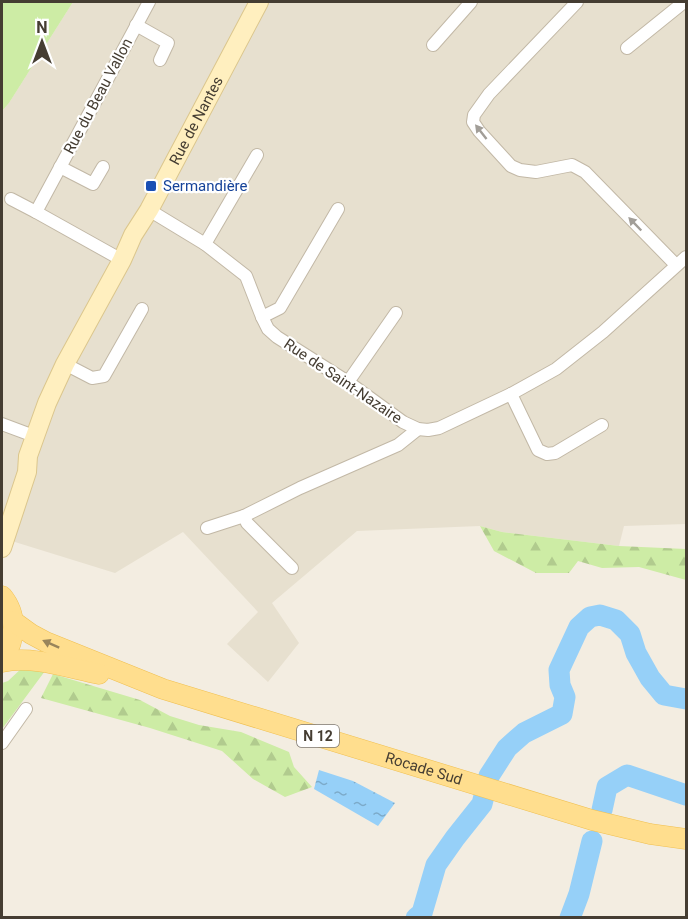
<svg xmlns="http://www.w3.org/2000/svg" width="688" height="919" font-family="Roboto,sans-serif">
<defs>
<pattern id="forest-firs" width="22" height="20" patternUnits="userSpaceOnUse" patternTransform="scale(1.5)"><rect width="22" height="20" fill="#cdeca5"/><path d="M5 1l3.5 6h-7zM16 11l3.5 6h-7z" fill="#b1cb8e"/></pattern>
<pattern id="water-ripples" width="26" height="14" patternUnits="userSpaceOnUse" patternTransform="scale(1.5)"><rect width="26" height="14" fill="#96d0f8"/><path d="M2 4q2-2 4 0t4 0M15 11q2-2 4 0t4 0" fill="none" stroke="#7caac9"/></pattern>
</defs>
<rect width="100%" height="100%" fill="#f3ede1"/>
<path fill="#e7e0cf" d="M73 2H686V524L624 526 619 546 502 532 480 526 357 531 272 603 299 643 268 682 227 644 258 612 183 532 115 573 2 538V111L9 103Z"/>
<path fill="#cdeca5" d="M2 2H73L9 103 2 111Z"/>
<g fill="url(#forest-firs)">
<path d="M480 526 502 532 619 546 686 549V580L639 567 602 568 578 561 569 573H536L494 551Z"/>
<path d="M23 667 45 671 2 729V683L8 681Z"/>
<path d="M53 674 140 700 170 716 199 725 241 732 289 752 294 767 312 787 285 797 253 779 222 751 150 728 41 698Z"/>
</g>
<path fill="url(#water-ripples)" d="M319 770 353 781 395 803 378 826 314 789Z"/>
<g fill="none" stroke-linecap="round" stroke-linejoin="round">
<g stroke="#96d0f8" stroke-width="21">
<path d="M602 810 607 787 627 775 686 795"/>
<path d="M416 918 422 913 436 865 455 838 482 804 489 776 507 748 524 733 562 714 565 697 560 685 559 670 579 627 590 617 600 615 616 620 630 634 636 653 650 678 664 695 686 699"/>
<path d="M570 918 579 894 592 841"/>
</g>
<defs>
<g id="street">
<path d="M577 2 489 94 474 115 473 122 479 131 511 166 520 170 536 172 572 165 585 172 676 265"/>
<path d="M136 25 168 43 160 60"/>
<path d="M433 45 471 2"/>
<path d="M627 48 684 2"/>
<path d="M60 167 93 184 103 167"/>
<path d="M11 199 36 212"/>
<path d="M149 210 205 244 246 276 262 317 268 329 277 337 348 382 403 422 418 429 428 430 439 428 511 394 556 369 603 332 686 257"/>
<path d="M205 244 257 155"/>
<path d="M122 260 36 212 149 2"/>
<path d="M262 317 280 308 338 209"/>
<path d="M65 364 92 378 104 376 142 309"/>
<path d="M348 382 396 313"/>
<path d="M511 394 538 450 547 454 555 453 602 425"/>
<path d="M2 424 34 436"/>
<path d="M244 516 247 523 292 568"/>
<path d="M207 528 244 516 300 488 398 445 418 429"/>
<path d="M2 743 26 709"/>
</g>
<g id="secondary">
<path id="s1" d="M2 548 27 472 28 456 47 403 65 364 122 260 133 235 149 210 259 2"/>
</g>
<g id="primary">
<path d="M2 596C17 614 17 640 2 659"/>
<path id="s2" d="M13 621 31 634 46 642 163 689 592 820 650 834 686 839"/>
<path d="M2 662C31 655 69 668 99 674"/>
</g>
</defs>
<use href="#street" stroke="#c2b8a6" stroke-width="14"/>
<use href="#secondary" stroke="#dbc68d" stroke-width="20"/>
<use href="#primary" stroke="#f0c052" stroke-width="21"/>
<use href="#street" stroke="#fff" stroke-width="12"/>
<use href="#secondary" stroke="#ffefbf" stroke-width="18"/>
<use href="#primary" stroke="#ffde8e" stroke-width="20"/>
</g>
<defs><path id="oneway-solid" d="M-6-.8H1V-3.2L6.5 0L1 3.2V.8H-6Z" transform="scale(1.5)"/></defs>
<g fill="#a29e98">
<use href="#oneway-solid" transform="translate(481 132) rotate(-128)"/>
<use href="#oneway-solid" transform="translate(635 224) rotate(-134)"/>
</g>
<use fill="#99855b" href="#oneway-solid" transform="translate(51 644) rotate(-156)"/>
<rect fill="#1a4fb4" stroke="#fff" stroke-width="2" x="145" y="180" width="12" height="12" rx="3"/>
<g text-anchor="middle" stroke-width="4.5" stroke-linejoin="round" paint-order="stroke">
<rect fill="#fff" stroke="#7d7770" stroke-width="1.5" x="297" y="725" width="42" height="22" rx="4.5"/>
<g font-size="14" font-weight="bold" fill="#453d32">
<text x="318" y="741">N 12</text>
</g>
<g font-size="15" fill="#453d32" stroke="#fff">
<text transform="translate(98 96) rotate(-62)" y="5">Rue du Beau Vallon</text>
<text dy="5" stroke="none"><textPath href="#s1" startOffset="472">Rue de Nantes</textPath></text>
<text transform="translate(343 381) rotate(34)" y="5">Rue de Saint-Nazaire</text>
<text dy="5" stroke="none"><textPath href="#s2" startOffset="438">Rocade Sud</textPath></text>
</g>
<g font-size="15" fill="#164399" stroke="#fff" text-anchor="start">
<text x="163" y="191">Sermandière</text>
</g>
</g>
<rect width="688" height="919" fill="none" stroke="#453d32" stroke-width="6"/>
<g transform="translate(42 42)" stroke="#ffffff" stroke-width="4.5" paint-order="stroke">
<path d="M0-4.5L10 22L0 15L-10 22Z" fill="#453d32"/>
<text y="-9" font-size="16" font-weight="bold" text-anchor="middle" fill="#453d32">N</text>
</g>
</svg>
